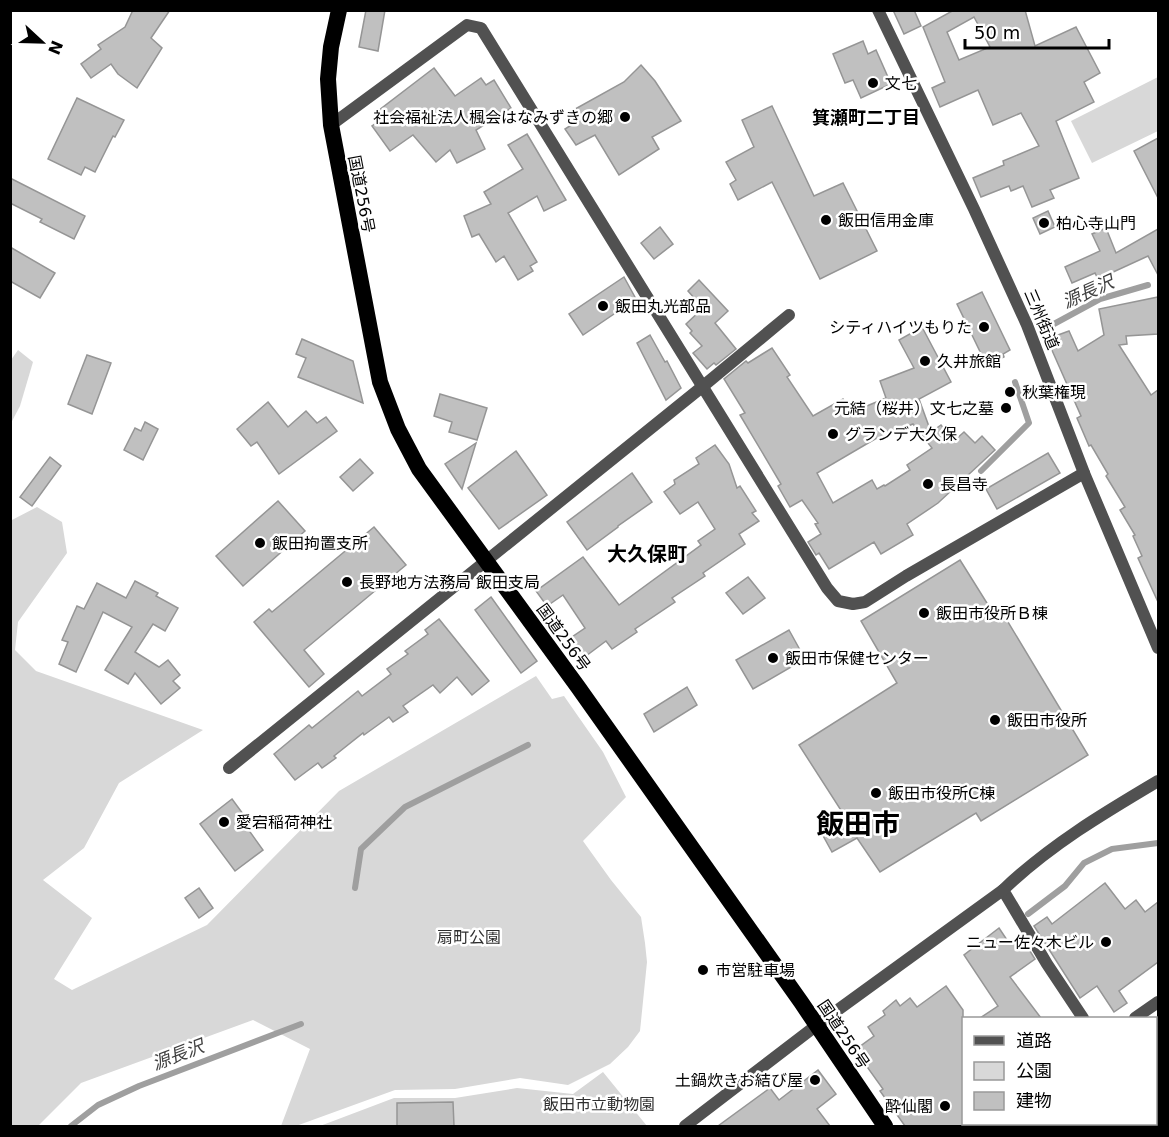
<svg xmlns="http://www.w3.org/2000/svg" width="1169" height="1137" font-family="'DejaVu Sans','Noto Sans JP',sans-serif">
<rect width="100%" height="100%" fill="#fff"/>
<g fill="#d8d8d8">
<path d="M1158 77V131L1092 163 1071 121Z"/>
<path d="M18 350 33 362 20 406 11 423V360Z"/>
<path d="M37 507 62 522 67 553 18 622 15 650 36 671 203 730 119 783 84 848 43 880 92 918 54 979 72 990 207 925 339 791 536 676 552 699 564 696 603 752 626 797 583 841 611 880 641 917 645 943 647 962 640 1031 628 1047 610 1064 568 1085 520 1078 455 1089 395 1090 296 1126H281L310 1049 253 1020 81 1083 38 1126H11L10 521Z"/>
<path d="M603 1072 647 1126H320L394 1098H455L517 1088 573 1094Z"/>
</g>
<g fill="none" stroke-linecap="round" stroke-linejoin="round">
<g stroke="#9f9f9f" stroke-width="6">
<path d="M1041 331 1100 299 1148 285"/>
<path d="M981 471 1029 423 1015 382"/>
<path d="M355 888 361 849 405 807 528 745"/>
<path d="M1028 914 1065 886 1084 863 1112 849 1158 843"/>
<path d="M71 1126 98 1105 139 1086 301 1024"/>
</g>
</g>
<g fill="#c0c0c0" stroke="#959595" stroke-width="1.5" fill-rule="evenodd">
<path d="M133 10H170L151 38 162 48 137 88 118 74 111 64 91 78 81 64 101 49 98 45 125 27Z"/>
<path d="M366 10H385L378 51 359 47Z"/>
<path d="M893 10H914L921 26 904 34Z"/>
<path d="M954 10H1025L1035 46 1076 27 1100 73 1084 82 1094 102 1056 121 1079 178 1050 190 1054 198 1032 207 1023 186 1011 191 1009 186 981 197 973 178 1004 165 1003 161 1039 146 1021 113 993 125 978 90 940 107 932 88 945 82 923 27ZM974 17 990 47 959 60 947 32Z"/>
<path d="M863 41 868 54 876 50 891 84 861 98 853 80 845 83 833 54Z"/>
<path d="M641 65 655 81 681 121 652 137 659 149 619 175 595 135 576 145 565 129 576 122 568 113 624 82Z"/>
<path d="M434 68 455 96 481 78 486 85 494 80 511 108 476 130 485 149 457 163 450 150 436 162 413 135 390 151 372 126 379 121 374 114Z"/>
<path d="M77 98 124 120 115 137 113 136 95 172 85 167 81 175 48 159Z"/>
<path d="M772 106 814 196 843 183 877 251 820 279 772 182 738 200 730 184 736 180 726 162 754 147 742 120Z"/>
<path d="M527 134 566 200 544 211 537 196 508 213 537 262 530 266 533 271 518 280 504 256 496 262 479 234 472 237 464 216 491 204 484 192 523 169 508 145Z"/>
<path d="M1158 138V198L1134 151Z"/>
<path d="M10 178 85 216 74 239 40 222 42 219 10 203Z"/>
<path d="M1048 211 1055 227 1040 234 1033 218Z"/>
<path d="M660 227 673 244 654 259 641 243Z"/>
<path d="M1106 228 1116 253 1158 229V275L1148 256 1098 279 1095 273 1072 283 1065 267 1100 251 1092 234Z"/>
<path d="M10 247 55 273 40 298 10 281Z"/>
<path d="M624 277 636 299 583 335 569 314Z"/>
<path d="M699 280 728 311 715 323 736 349 716 365 714 363 707 369 693 353 702 346 690 333 692 331 686 324 703 308 688 291Z"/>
<path d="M982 292 1010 350 1003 354 1004 357 987 366 957 304Z"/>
<path d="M1158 297V334L1126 336 1127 344 1119 345 1151 395 1158 390V602L1138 558 1142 556 1133 536 1135 535 1120 510 1125 507 1106 476 1108 474 1091 445 1089 446 1077 418 1081 416 1047 339 1069 331 1078 351 1104 335 1099 309Z"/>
<path d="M922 327 951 382 919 399 931 432 941 425 954 441 964 432 975 443 982 436 995 450 938 503 907 524 913 535 881 554 874 542 829 569 819 553 816 555 808 542 821 534 815 524 818 523 802 500 790 507 778 486 781 484 740 415 745 413 724 379 746 361 748 363 772 348 790 375 787 377 813 416 843 399 850 413 886 398 880 381 914 368 899 340ZM913 424 932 448 907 465 910 470 885 486 884 485 877 489 872 480 833 503 817 473 875 439Z"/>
<path d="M650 335 665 362 667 361 681 388 666 400 637 343Z"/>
<path d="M302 339 353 361 363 403 298 377 306 358 296 354Z"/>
<path d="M87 355 111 363 92 414 68 404Z"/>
<path d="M440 394 487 408 477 440 449 432 452 422 434 416Z"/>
<path d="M268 402 288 427 306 411 317 423 326 417 337 431 279 474 257 442 251 446 237 429Z"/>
<path d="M145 422 158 429 143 460 124 450 135 428 141 431Z"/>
<path d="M476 443 462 489 445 464Z"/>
<path d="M715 445 729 464 737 488 740 486 756 511 752 513 759 521 739 534 745 544 703 573 705 576 672 598 675 602 635 629 637 632 612 649 606 641 582 659 569 639 585 628 563 595 547 606 536 591 583 557 619 605 701 545 698 541 715 529 698 502 680 514 664 492 675 484 674 480 699 464 696 458Z"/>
<path d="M516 451 547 495 499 529 468 488Z"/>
<path d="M1048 453 1060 473 997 509 986 489Z"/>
<path d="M50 457 61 466 32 506 20 497Z"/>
<path d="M360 459 373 473 353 491 340 477Z"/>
<path d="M632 473 652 502 618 526V527L587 550 567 522Z"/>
<path d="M278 501 305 531 243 586 216 556Z"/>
<path d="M374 527 406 565 304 650 324 674 309 687 254 622 269 609 272 612Z"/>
<path d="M960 560 995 616 1002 612 1088 755 981 821 976 813 880 872 857 838 832 852 821 832 846 818 799 745 897 683 861 621Z"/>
<path d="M748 577 765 598 743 614 726 593Z"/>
<path d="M135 581 158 593 156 596 178 608 165 631 153 624 135 652 159 667 168 660 180 675 173 681 180 688 161 704 135 673 128 684 105 670 132 627 103 612 76 672 59 664 68 642 62 640 77 606 84 609 97 583 126 598Z"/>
<path d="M491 597 537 661 521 673 475 610Z"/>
<path d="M439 619 489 681 472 695 457 677 440 693 433 685 403 706 408 712 393 722 389 717 364 735 363 733 334 756 336 758 322 768 318 763 295 780 274 754 309 725 312 728 358 691 362 696 391 674 387 669 408 654 405 651 428 634 425 630Z"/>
<path d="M789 630 805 659 753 689 736 660Z"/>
<path d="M687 687 697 705 654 732 644 714Z"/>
<path d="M232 799 249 822 245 825 263 850 235 871 200 824Z"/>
<path d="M1105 883 1125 909 1136 900 1145 912 1158 902V962L1119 991 1127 1003 1114 1012 1097 986 1080 998 1034 926 1047 917 1052 924Z"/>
<path d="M199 888 213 908 199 918 185 898Z"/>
<path d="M999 928 1009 943 1020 935 1035 959 1010 977 1041 1018H980L998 1006 964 955Z"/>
<path d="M946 986 963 1010V1126H905L880 1091 883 1089 855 1050 874 1036 868 1027 885 1015 883 1011 896 1000 900 1006 910 998 917 1007Z"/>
<path d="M818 1070 836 1094 817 1109 830 1126H718L770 1088 779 1100Z"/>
<path d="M453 1102 454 1126H397V1103Z"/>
</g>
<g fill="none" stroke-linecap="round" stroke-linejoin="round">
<g stroke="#515151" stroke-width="12">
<path d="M331 125 467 25 481 28 827 588 838 601 853 604 865 602 906 576 1084 473"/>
<path d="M229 768 702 387 789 315"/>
<path d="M1083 1018 1047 964 1003 890C1050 845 1104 813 1158 781"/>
</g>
<g stroke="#515151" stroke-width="12">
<path d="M878 10 974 209 1027 325 1084 473 1158 648"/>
<path d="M1135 1018 1158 1002"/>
<path d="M685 1126 817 1025 1003 890"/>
<path d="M986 1126 990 1124"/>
</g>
<path stroke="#000" stroke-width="16" d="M339 10 331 47 328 79 331 125 380 382 398 429 419 469 578 687 801 1002 885 1126"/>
</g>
<g fill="#000" stroke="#fff" stroke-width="2">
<circle cx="873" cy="83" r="6"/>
<circle cx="625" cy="117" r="6"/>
<circle cx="826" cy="220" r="6"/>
<circle cx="1044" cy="223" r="6"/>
<circle cx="603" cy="306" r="6"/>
<circle cx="984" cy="327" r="6"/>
<circle cx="925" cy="361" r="6"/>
<circle cx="1010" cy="392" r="6"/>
<circle cx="1006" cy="408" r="6"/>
<circle cx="833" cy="434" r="6"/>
<circle cx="928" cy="484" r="6"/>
<circle cx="260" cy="543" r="6"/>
<circle cx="347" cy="582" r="6"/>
<circle cx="924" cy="613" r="6"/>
<circle cx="773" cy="658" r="6"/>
<circle cx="995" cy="720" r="6"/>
<circle cx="876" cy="793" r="6"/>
<circle cx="224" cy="822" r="6"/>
<circle cx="1106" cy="942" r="6"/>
<circle cx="703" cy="970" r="6"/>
<circle cx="815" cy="1080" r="6"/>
<circle cx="945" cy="1106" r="6"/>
</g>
<g text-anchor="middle" stroke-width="5" stroke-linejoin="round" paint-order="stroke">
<g font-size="16" fill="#000" stroke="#fff" text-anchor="start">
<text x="885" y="89">文七</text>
<text x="613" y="123" text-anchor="end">社会福祉法人楓会はなみずきの郷</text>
<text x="838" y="226">飯田信用金庫</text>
<text x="1056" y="229">柏心寺山門</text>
<text x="615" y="312">飯田丸光部品</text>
<text x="972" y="333" text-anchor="end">シティハイツもりた</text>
<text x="937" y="367">久井旅館</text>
<text x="1022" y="398">秋葉権現</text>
<text x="994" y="414" text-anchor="end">元結（桜井）文七之墓</text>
<text x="845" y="440">グランデ大久保</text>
<text x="940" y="490">長昌寺</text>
<text x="272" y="549">飯田拘置支所</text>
<text x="359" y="588">長野地方法務局 飯田支局</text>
<text x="936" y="619">飯田市役所Ｂ棟</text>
<text x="785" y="664">飯田市保健センター</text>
<text x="1007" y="726">飯田市役所</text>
<text x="888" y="799">飯田市役所C棟</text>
<text x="236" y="828">愛宕稲荷神社</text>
<text x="1094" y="948" text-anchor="end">ニュー佐々木ビル</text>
<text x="715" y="976">市営駐車場</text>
<text x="803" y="1086" text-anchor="end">土鍋炊きお結び屋</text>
<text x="933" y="1112" text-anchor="end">酔仙閣</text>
</g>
<g font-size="16" fill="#000" stroke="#fff">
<text transform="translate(362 194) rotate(79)" y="6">国道256号</text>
<text transform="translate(1042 319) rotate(67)" y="6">三州街道</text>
<text transform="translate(564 637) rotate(54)" y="6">国道256号</text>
<text transform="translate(844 1034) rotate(56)" y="6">国道256号</text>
</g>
<g font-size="16" fill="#2f2f2f" stroke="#fff">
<text x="469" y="943">扇町公園</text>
<text x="599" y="1110">飯田市立動物園</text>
</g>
<g font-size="18" font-weight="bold" fill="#000" stroke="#fff">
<text x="866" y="124">箕瀬町二丁目</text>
</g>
<g font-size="18" font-style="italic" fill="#404040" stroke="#fff">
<text transform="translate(1088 292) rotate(-24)" y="6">源長沢</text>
<text transform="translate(178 1055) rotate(-21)" y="6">源長沢</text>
</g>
<g font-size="20" font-weight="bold" fill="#000" stroke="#fff">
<text x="647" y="561">大久保町</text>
</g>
<g font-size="28" font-weight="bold" fill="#000" stroke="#fff">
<text x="858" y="834">飯田市</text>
</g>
</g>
<rect width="1169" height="1137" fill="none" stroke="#000000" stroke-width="24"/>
<rect x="962" y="1017" width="195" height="108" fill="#ffffff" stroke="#999999" stroke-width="1.5"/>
<rect x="974" y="1036" width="30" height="9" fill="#515151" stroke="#999999" stroke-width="1.5"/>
<text x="1016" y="1047" font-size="18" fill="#000000">道路</text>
<rect x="974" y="1062" width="30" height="18" fill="#d8d8d8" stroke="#999999" stroke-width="1.5"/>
<text x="1016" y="1077" font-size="18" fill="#000000">公園</text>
<rect x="974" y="1092" width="30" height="18" fill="#c0c0c0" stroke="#999999" stroke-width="1.5"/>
<text x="1016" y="1107" font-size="18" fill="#000000">建物</text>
<g transform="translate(42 42) rotate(112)" stroke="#ffffff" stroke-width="4.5" paint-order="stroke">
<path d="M0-4.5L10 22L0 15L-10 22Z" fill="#000000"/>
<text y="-9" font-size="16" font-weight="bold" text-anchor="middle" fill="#000000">N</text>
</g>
<path d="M965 39v9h144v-9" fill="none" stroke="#000000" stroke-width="3"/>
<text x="974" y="39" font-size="18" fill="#000000" stroke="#ffffff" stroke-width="4.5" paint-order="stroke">50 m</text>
</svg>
